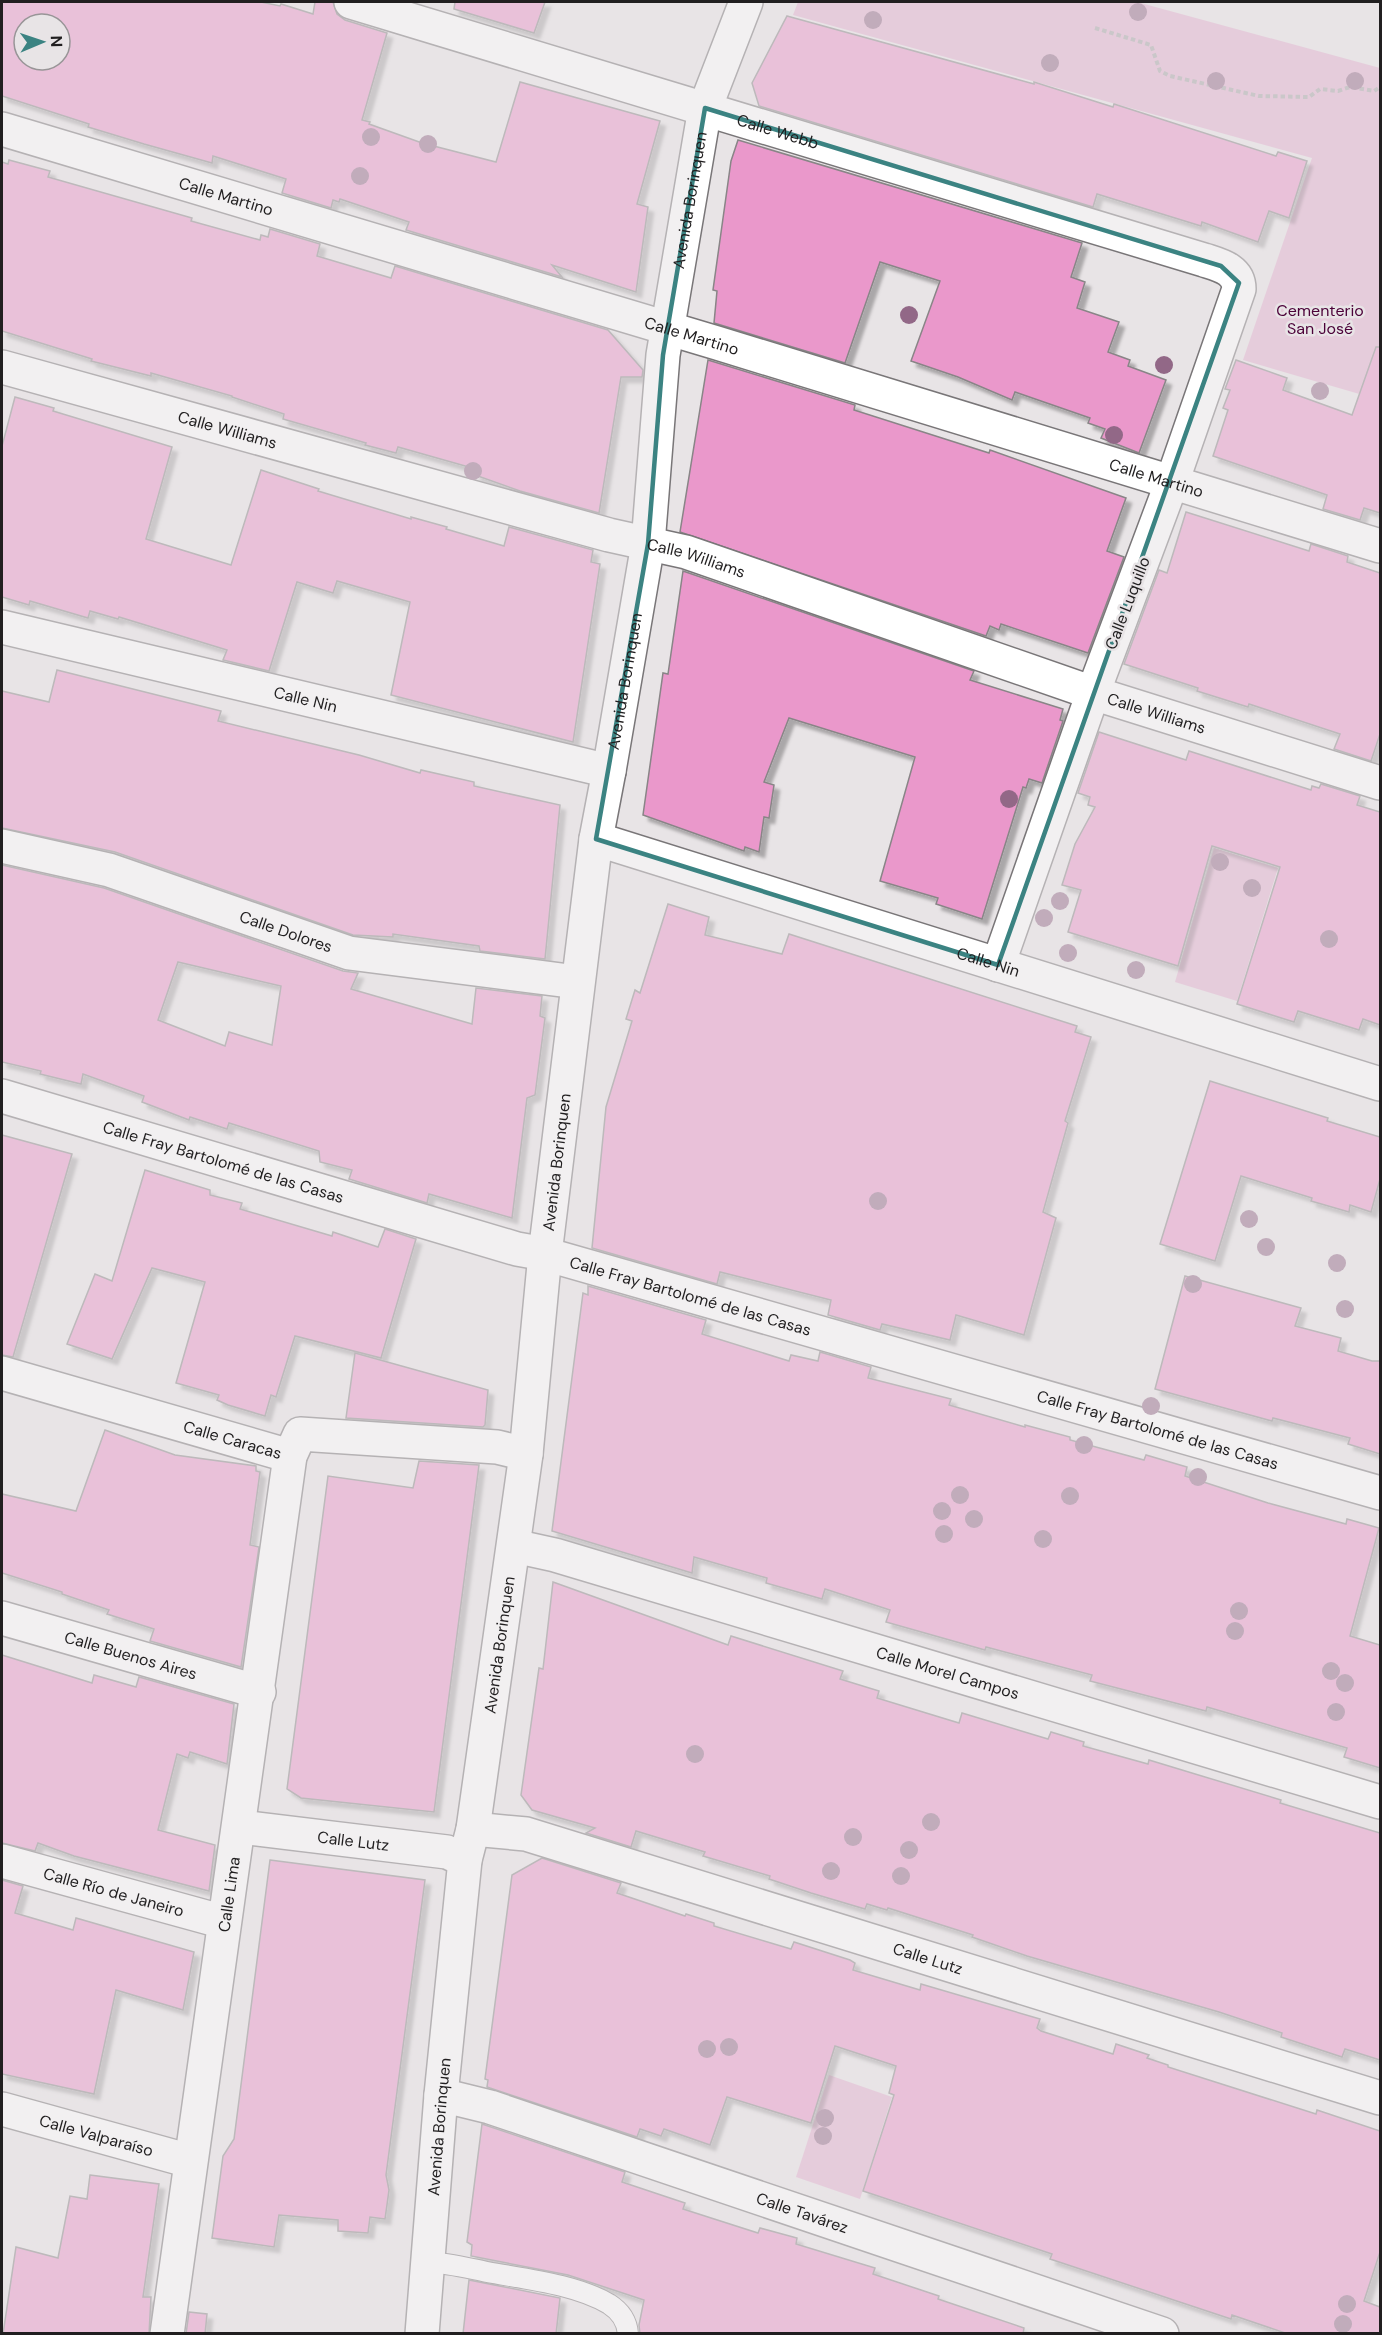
<svg xmlns="http://www.w3.org/2000/svg" width="1382" height="2335" font-family="'DM Sans',sans-serif">
<defs>
<filter id="shadow"><feDropShadow dx="5.5" dy="5.5" stdDeviation="1.5" flood-color="#0004"/></filter>
</defs>
<rect width="100%" height="100%" fill="#e8e4e6"/>
<g fill="#e3b0cf">
<path d="M798 2H1137L1380 68V400L1243 360 1312 158 793 15Z"/>
<path d="M1214 848 1278 868 1237 1001 1175 982Z"/>
<path d="M829 2075 892 2097 860 2199 796 2177Z"/>
</g>
<g fill="#ea98cb" stroke="#898587" stroke-width="1.5" fill-rule="evenodd" filter="url(#shadow)">
<path d="M2 2H261L280 6 281 4 313 14 315 2H333L337 14 345 20 387 33 362 120 370 122 369 124 422 143 496 162 520 82 660 121 637 204 648 207 636 292 552 265 562 277 406 230 409 222 340 199 339 202 333 200 331 208 282 193 286 179 213 156 212 163 144 144 88 127 89 124 2 96ZM24 24H60V60H24Z"/>
<path d="M455 2H545L534 33 454 9Z"/>
<path d="M787 16 1034 84V82L1113 107 1114 104 1276 156 1278 152 1307 161 1289 218 1269 211 1258 242 1202 222 1201 226 1097 194 1093 207 759 106 752 83Z"/>
<path d="M738 140 1082 243 1071 277 1085 282 1077 308 1119 322 1108 352 1130 360 1128 366 1166 380 1139 453 1101 438 1105 429 1088 423 1090 418 1015 392 1012 400 958 377 911 361 940 281 880 262 845 363 714 323 717 291 713 290 731 161Z"/>
<path d="M9 160 50 171 48 177 192 218 191 221 260 240 261 235 268 237 270 229 320 244 317 256 391 278 395 266 608 330 643 370 642 377H621L599 513 520 491 475 475 476 469 398 447 396 453 365 445 366 443 283 419 284 414 232 397V396L151 373V376L91 361 92 359 2 331V162L8 164Z"/>
<path d="M1376 347H1380V513L1364 508 1360 520 1323 509 1327 495 1213 456 1228 410 1223 408 1230 390 1225 389 1236 360 1287 378 1283 390 1352 415Z"/>
<path d="M708 360 855 405 854 410 989 453 990 450 1126 498 1107 551 1124 557 1088 653 1001 624 999 630 990 626 986 636 680 532Z"/>
<path d="M15 397 54 408 53 411 172 447 146 539 231 565 261 470 319 489 318 491 411 519V517L447 527 446 529 504 546 509 527 593 550 591 562 600 564 573 742 391 695 410 602 337 581 333 593 297 582 269 671 223 660 227 650 119 617 118 619 90 611 88 618 30 601 29 605 2 597V446Z"/>
<path d="M1186 512 1309 551 1311 544 1348 556 1347 562 1380 573V734L1371 761 1334 749 1340 734 1249 704 1248 707 1197 691 1198 688 1124 664 1159 570 1167 573Z"/>
<path d="M683 571 974 671 970 680 1063 709 1060 720 1063 721 1042 783 1029 779 1026 788 1023 787 982 919 936 904 938 898 880 881 915 757 815 726 789 718 764 782 774 785 769 818 764 817 759 852 745 847 744 851 643 815 663 673 668 674Z"/>
<path d="M57 670 221 711 218 721 359 755 420 773 421 770 474 782V786L560 805 545 959 480 951 479 946 393 934V937L353 935 115 852 2 828V691L49 702Z"/>
<path d="M1099 732 1186 760 1189 751 1311 790 1312 786 1319 788 1321 784 1360 796 1357 805 1380 812V1025L1363 1019 1359 1030 1298 1011 1294 1022 1237 1004 1280 867 1212 846 1178 966 1068 932 1081 890 1062 885 1075 844 1095 807 1088 805 1090 797 1078 793Z"/>
<path d="M2 865 104 888 343 971 358 973 351 989 472 1024 476 988 542 996 540 1016 545 1018 535 1095 527 1098 512 1218 429 1194 427 1203 349 1179 352 1170 320 1162 319 1151 229 1123 227 1129 190 1117 189 1120 142 1102 144 1096 83 1074 81 1084 40 1074 41 1071 2 1062ZM178 962 281 986 272 1045 229 1032 225 1046 158 1020Z"/>
<path d="M668 904 709 917 705 935 782 954 789 934 1077 1026 1075 1032 1091 1037 1065 1121 1068 1123 1043 1212 1056 1218 1024 1335 956 1315 950 1340 882 1324 880 1330 828 1315 831 1300 720 1272 717 1284 592 1248 606 1107 632 1021 626 1019 635 990 640 993Z"/>
<path d="M1210 1081 1328 1118 1327 1121 1380 1137V1179L1371 1212 1350 1205 1349 1212 1311 1201 1312 1198 1241 1176 1215 1261 1160 1244Z"/>
<path d="M2 1135 72 1154 13 1357 2 1355Z"/>
<path d="M145 1170 210 1190V1195L242 1203 240 1209 332 1236 333 1232 378 1247 385 1229 416 1239 381 1358 295 1336 276 1397 271 1395 265 1416 228 1405 217 1400 219 1395 176 1383 205 1282 152 1268 112 1359 67 1344 95 1274 112 1281Z"/>
<path d="M1185 1276 1301 1308 1295 1326 1341 1338 1338 1351 1372 1361H1380V1454L1348 1444 1350 1438 1273 1418 1272 1421 1155 1389Z"/>
<path d="M588 1286 706 1320 702 1334 789 1361 791 1355 818 1361 820 1352 871 1367 868 1378 951 1399 949 1405 1025 1427V1425L1070 1437V1440L1144 1460 1146 1455 1187 1467 1185 1476 1268 1503 1346 1524 1347 1519 1379 1528 1350 1636 1380 1645V1768L1344 1757 1347 1748 1207 1707 1206 1711 1090 1681 1092 1675 986 1647 985 1650 886 1622 890 1610 825 1589 822 1599 766 1583 767 1578 694 1557 692 1573 552 1531 583 1293 588 1295Z"/>
<path d="M355 1353 488 1390 485 1425 483 1427 346 1418Z"/>
<path d="M105 1430 175 1455 256 1466V1471L260 1472 250 1545 259 1547 241 1667 150 1641 154 1629 107 1614 109 1610 62 1594V1592L2 1573V1494L76 1511Z"/>
<path d="M419 1461 479 1465 434 1812 301 1798 287 1789 328 1476 413 1488Z"/>
<path d="M553 1582 728 1645 731 1636 843 1671 840 1679 879 1691 877 1698 959 1723 962 1713 1048 1739 1051 1732 1084 1742 1083 1746 1148 1764 1149 1760 1281 1800 1280 1803 1380 1833V2060L1345 2049 1342 2057 1281 2037 1282 2033 1219 2012 1027 1956 972 1937 973 1935 888 1908 887 1910 867 1904 865 1909 811 1893 769 1879 770 1876 703 1856 705 1852 636 1831 631 1847 586 1833 595 1828 532 1810 521 1795 539 1668 543 1669Z"/>
<path d="M2 1655 92 1683 94 1675 136 1687 139 1677 234 1704 227 1764 190 1752 188 1758 177 1754 158 1830 215 1845 209 1891 74 1856 38 1843 35 1851 2 1843Z"/>
<path d="M542 1858 621 1883 617 1893 685 1916 686 1914 714 1923V1926L791 1949 794 1942 850 1960 855 1963 853 1970 920 1990 921 1984 1040 2019 1037 2028 1041 2031 1113 2054 1116 2044 1149 2055 1147 2058 1168 2065V2067L1316 2114 1317 2110 1380 2131V2252L1364 2301 1380 2307V2334H1288L1232 2315 1231 2319 1050 2259 1052 2254 863 2191 894 2095 889 2093 896 2066 835 2046 811 2123 727 2097 710 2145 664 2129 661 2136 640 2129 637 2137 487 2087 488 2080 485 2079 512 1875Z"/>
<path d="M270 1860 425 1880 386 2175 389 2190 385 2219 370 2217 368 2233 338 2231V2220L279 2215 274 2247 212 2238 223 2156 234 2139Z"/>
<path d="M2 1880 23 1886 15 1913 73 1930 76 1918 194 1952 183 2010 116 1990 94 2094 2 2074Z"/>
<path d="M482 2124 625 2172 622 2182 685 2203 683 2209 758 2233 760 2228 797 2238 796 2244 875 2268 873 2274 939 2296 938 2299 1024 2328 1023 2334H640L639 2325 644 2300 568 2275 471 2256 472 2245 467 2242Z"/>
<path d="M90 2175 159 2184 143 2297H151L149 2334H3L16 2247 58 2258 70 2196 87 2199Z"/>
<path d="M469 2280 560 2298 556 2334H463Z"/>
<path d="M189 2312 207 2314 205 2334H186Z"/>
</g>
<g fill="none" stroke-linecap="round" stroke-linejoin="round">
<defs>
<path id="lane" d="M427 2262C448 2263 467 2268 487 2272 525 2279 575 2284 609 2304 620 2311 627 2320 628 2334"/>
<g id="street">
<path id="s1" d="M351 2 1204 260C1219 265 1239 269 1239 289L1172 482 1093 693 998 965"/>
<path id="s2" d="M2 129 717 343 1380 546"/>
<path id="s3" d="M2 367 609 535 686 552 1093 693 1380 783"/>
<path id="s4" d="M2 627 609 771"/>
<path id="s5" d="M596 839 1380 1084"/>
<path id="s6" d="M2 846 109 870 349 953 577 982"/>
<path id="s7" d="M2 1096 517 1249 545 1254 1380 1493"/>
<path id="s8" d="M2 1373 290 1456"/>
<path id="s9" d="M514 1546 555 1555 1380 1802"/>
<path id="s10" d="M2 1618 259 1692"/>
<path id="s11" d="M240 1827 447 1852 465 1860"/>
<path id="s12" d="M473 1829 526 1834 1380 2098"/>
<path id="s13" d="M2 1861 224 1922"/>
<path id="s14" d="M441 2095 490 2107 1162 2334"/>
<path id="s15" d="M2 2109 190 2161"/>
<path id="s16" d="M167 2334C206 2041 251 1749 290 1456L300 1434 497 1447 526 1454"/>
</g>
<g id="secondary">
<path id="s17" d="M422 2334 441 2095 465 1860 473 1829 526 1454 545 1254 596 839 609 771 648 544 663 355 705 108 746 2"/>
</g>
</defs>
<use href="#lane" stroke="#797678" stroke-width="22"/>
<use href="#street" stroke="#797678" stroke-width="36"/>
<use href="#secondary" stroke="#797678" stroke-width="36"/>
<path stroke="#a7a4a6" stroke-width="4" stroke-dasharray="4.5 3" stroke-linecap="butt" d="M1095 28 1151 45 1160 71 1170 76 1259 96 1309 97 1320 89 1338 91 1350 87 1374 91 1380 87"/>
<use href="#lane" stroke="#fff" stroke-width="20"/>
<use href="#street" stroke="#fff" stroke-width="33"/>
<use href="#secondary" stroke="#fff" stroke-width="33"/>
</g>
<g fill="#926887">
<circle cx="1138" cy="12" r="9"/>
<circle cx="873" cy="20" r="9"/>
<circle cx="1050" cy="63" r="9"/>
<circle cx="1216" cy="81" r="9"/>
<circle cx="1355" cy="81" r="9"/>
<circle cx="371" cy="137" r="9"/>
<circle cx="428" cy="144" r="9"/>
<circle cx="360" cy="176" r="9"/>
<circle cx="909" cy="315" r="9"/>
<circle cx="1164" cy="365" r="9"/>
<circle cx="1320" cy="391" r="9"/>
<circle cx="1114" cy="435" r="9"/>
<circle cx="473" cy="471" r="9"/>
<circle cx="1009" cy="799" r="9"/>
<circle cx="1220" cy="862" r="9"/>
<circle cx="1252" cy="888" r="9"/>
<circle cx="1060" cy="901" r="9"/>
<circle cx="1044" cy="918" r="9"/>
<circle cx="1329" cy="939" r="9"/>
<circle cx="1068" cy="953" r="9"/>
<circle cx="1136" cy="970" r="9"/>
<circle cx="878" cy="1201" r="9"/>
<circle cx="1249" cy="1219" r="9"/>
<circle cx="1266" cy="1247" r="9"/>
<circle cx="1337" cy="1263" r="9"/>
<circle cx="1193" cy="1284" r="9"/>
<circle cx="1345" cy="1309" r="9"/>
<circle cx="1151" cy="1406" r="9"/>
<circle cx="1084" cy="1445" r="9"/>
<circle cx="1198" cy="1477" r="9"/>
<circle cx="960" cy="1495" r="9"/>
<circle cx="1070" cy="1496" r="9"/>
<circle cx="942" cy="1511" r="9"/>
<circle cx="974" cy="1519" r="9"/>
<circle cx="944" cy="1534" r="9"/>
<circle cx="1043" cy="1539" r="9"/>
<circle cx="1239" cy="1611" r="9"/>
<circle cx="1235" cy="1631" r="9"/>
<circle cx="1331" cy="1671" r="9"/>
<circle cx="1345" cy="1683" r="9"/>
<circle cx="1336" cy="1712" r="9"/>
<circle cx="695" cy="1754" r="9"/>
<circle cx="931" cy="1822" r="9"/>
<circle cx="853" cy="1837" r="9"/>
<circle cx="909" cy="1850" r="9"/>
<circle cx="831" cy="1871" r="9"/>
<circle cx="901" cy="1876" r="9"/>
<circle cx="729" cy="2047" r="9"/>
<circle cx="707" cy="2049" r="9"/>
<circle cx="825" cy="2118" r="9"/>
<circle cx="823" cy="2136" r="9"/>
<circle cx="1347" cy="2304" r="9"/>
<circle cx="1343" cy="2324" r="9"/>
</g>
<path d="M0 0H1382V2335H0ZM705 108 1221 266 1239 283 998 965 596 839 648 544 663 355Z" fill="#e8e4e6" fill-opacity=".55" fill-rule="evenodd"/>
<path fill="none" stroke="#3b8382" stroke-width="4.5" stroke-linejoin="round" d="M705 108 1221 266 1239 283 998 965 596 839 648 544 663 355Z"/>
<g text-anchor="middle" stroke-width="5" stroke-linejoin="round" paint-order="stroke">
<g font-size="16" fill="#211f20" stroke="#e8e4e6">
<text dy="6" stroke="none"><textPath href="#s1" startOffset="446">Calle Webb</textPath></text>
<text dy="6" stroke="none"><textPath href="#s2" startOffset="234">Calle Martino</textPath></text>
<text dy="6" stroke="none"><textPath href="#s17" startOffset="2152">Avenida Borinquen</textPath></text>
<text dy="6" stroke="none"><textPath href="#s2" startOffset="720">Calle Martino</textPath></text>
<text dy="6" stroke="none"><textPath href="#s3" startOffset="234">Calle Williams</textPath></text>
<text dy="6" stroke="none"><textPath href="#s2" startOffset="1206">Calle Martino</textPath></text>
<text dy="6" stroke="none"><textPath href="#s3" startOffset="720">Calle Williams</textPath></text>
<text transform="translate(1127 603) rotate(-69)" y="6">Calle Luquillo</text>
<text dy="6" stroke="none"><textPath href="#s17" startOffset="1666">Avenida Borinquen</textPath></text>
<text dy="6" stroke="none"><textPath href="#s4" startOffset="312">Calle Nin</textPath></text>
<text dy="6" stroke="none"><textPath href="#s3" startOffset="1206">Calle Williams</textPath></text>
<text dy="6" stroke="none"><textPath href="#s6" startOffset="297">Calle Dolores</textPath></text>
<text dy="6" stroke="none"><textPath href="#s5" startOffset="411">Calle Nin</textPath></text>
<text dy="6" stroke="none"><textPath href="#s7" startOffset="231">Calle Fray Bartolomé de las Casas</textPath></text>
<text dy="6" stroke="none"><textPath href="#s17" startOffset="1180">Avenida Borinquen</textPath></text>
<text dy="6" stroke="none"><textPath href="#s7" startOffset="717">Calle Fray Bartolomé de las Casas</textPath></text>
<text dy="6" stroke="none"><textPath href="#s7" startOffset="1203">Calle Fray Bartolomé de las Casas</textPath></text>
<text dy="6" stroke="none"><textPath href="#s8" startOffset="240">Calle Caracas</textPath></text>
<text dy="6" stroke="none"><textPath href="#s17" startOffset="694">Avenida Borinquen</textPath></text>
<text dy="6" stroke="none"><textPath href="#s10" startOffset="134">Calle Buenos Aires</textPath></text>
<text dy="6" stroke="none"><textPath href="#s9" startOffset="452">Calle Morel Campos</textPath></text>
<text dy="6" stroke="none"><textPath href="#s11" startOffset="114">Calle Lutz</textPath></text>
<text dy="6" stroke="none"><textPath href="#s13" startOffset="116">Calle Río de Janeiro</textPath></text>
<text dy="6" stroke="none"><textPath href="#s16" startOffset="444">Calle Lima</textPath></text>
<text dy="6" stroke="none"><textPath href="#s12" startOffset="474">Calle Lutz</textPath></text>
<text dy="6" stroke="none"><textPath href="#s17" startOffset="208">Avenida Borinquen</textPath></text>
<text dy="6" stroke="none"><textPath href="#s15" startOffset="98">Calle Valparaíso</textPath></text>
<text dy="6" stroke="none"><textPath href="#s14" startOffset="380">Calle Tavárez</textPath></text>
</g>
<g font-size="16" fill="#4c0239" stroke="#e8e4e6">
<text x="1320" y="316">Cementerio<tspan x="1320" dy="18">San José</tspan></text>
</g>
</g>
<rect width="1382" height="2335" fill="none" stroke="#211f20" stroke-width="6"/>
<g transform="translate(42 42) rotate(88)"><circle r="28" fill="#e8e4e6" stroke="#989597" stroke-width="1.5"/>
<path d="M0-4.5L10 22L0 15L-10 22Z" fill="#3b8382"/>
<text y="-9" font-size="16" font-weight="bold" text-anchor="middle" fill="#211f20">N</text>
</g>
</svg>
